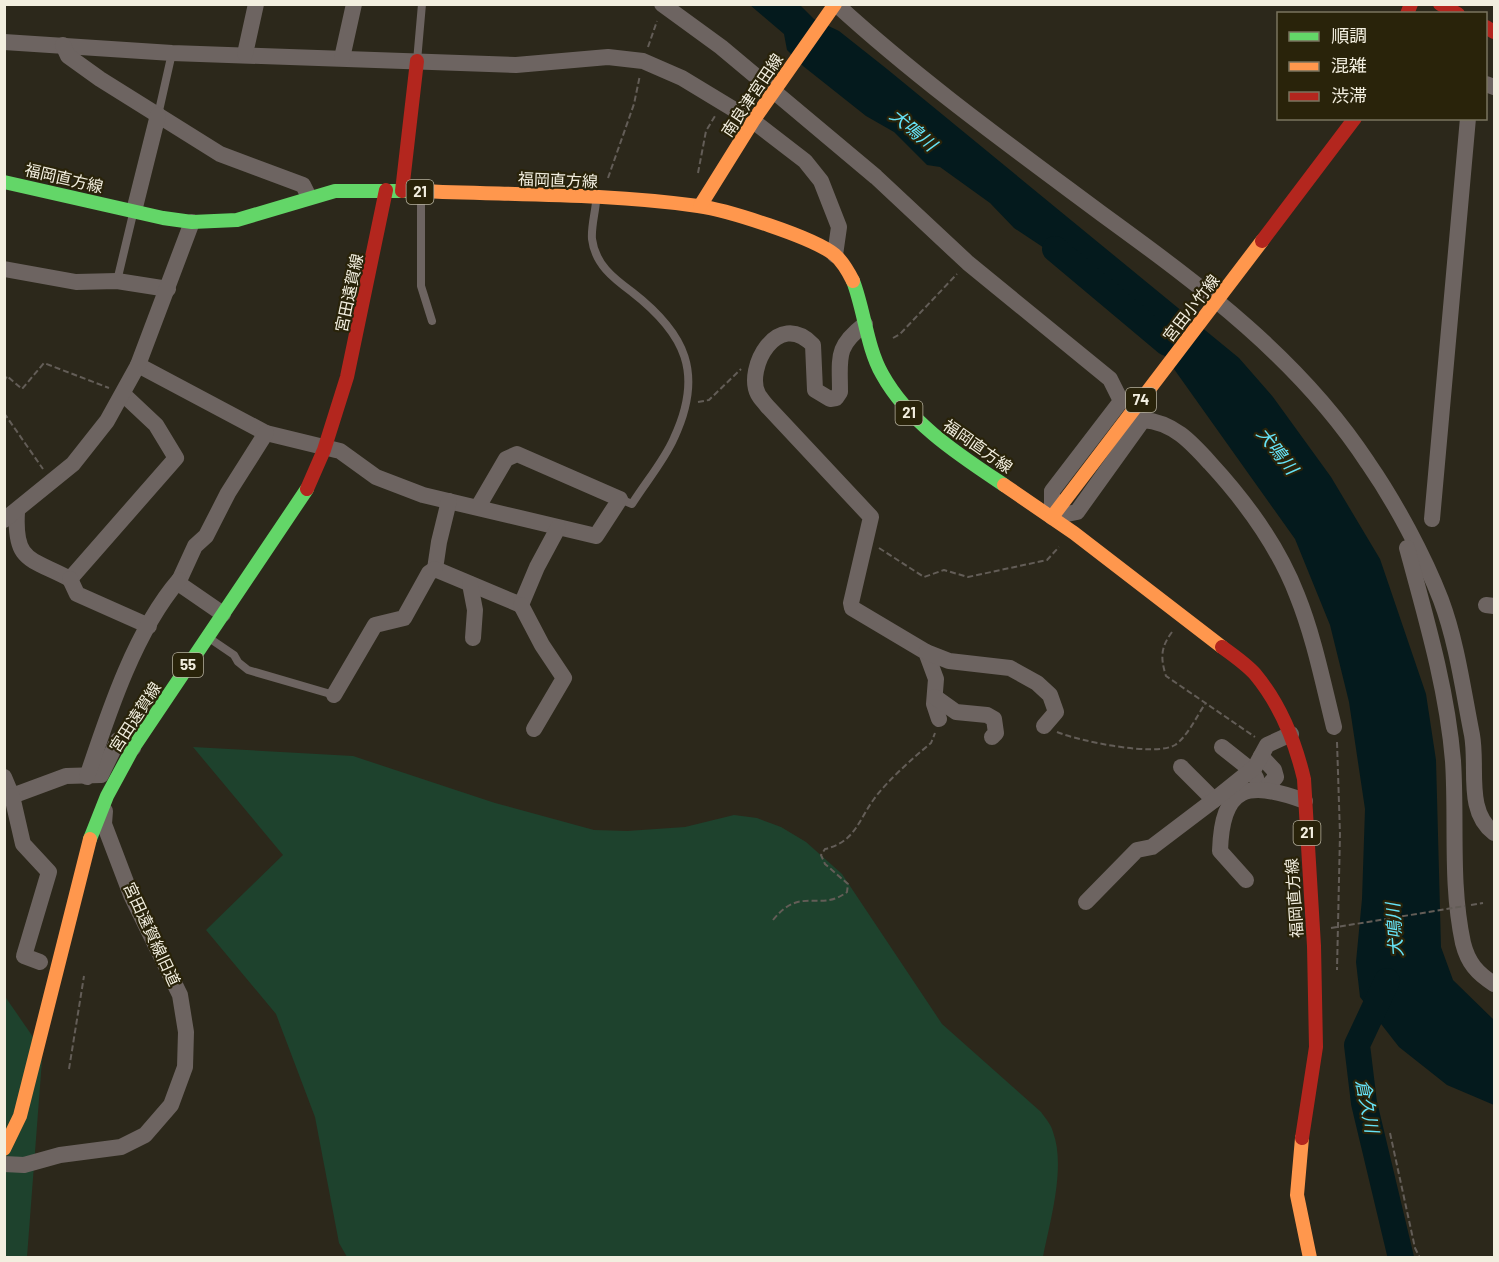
<svg xmlns="http://www.w3.org/2000/svg" width="1499" height="1262" font-family="Barlow,'Noto Sans JP',sans-serif">
<rect width="100%" height="100%" fill="#2c281b"/>
<g fill="#1e422d">
<path d="M193 747 353 756 495 803 594 830 627 831 685 827 734 815 757 818 781 827 806 842 842 874 942 1024 1041 1112C1045 1118 1051 1124 1053 1132 1066 1167 1050 1221 1043 1257H347L339 1243 315 1117 276 1014 206 930 283 855Z"/>
<path d="M4 995 33 1037 42 1060 27 1257H5Z"/>
</g>
<path fill="#041a1d" d="M750 5H800L814 19 839 31 887 69 1239 358 1273 397 1331 477 1380 559 1426 694 1436 760 1441 947 1453 980 1494 1020V1105L1447 1085 1399 1047 1360 997 1356 962 1362 899 1365 809 1349 702 1330 625 1295 539 1127 303 1014 228 990 203 940 167 927 165 894 132 866 116 803 66 787 50 784 34Z"/>
<g fill="none" stroke-linecap="round" stroke-linejoin="round">
<g stroke="#041a1d" stroke-width="26">
<path d="M1055 249 1167 343"/>
<path d="M1387 981 1357 1045 1364 1103 1401 1258"/>
</g>
<g stroke="#635d57" stroke-width="2" stroke-dasharray="6 3" stroke-linecap="butt">
<path d="M648 47 657 21"/>
<path d="M698 173 706 131 715 116"/>
<path d="M608 178 634 104 640 75"/>
<path d="M893 338 900 334 957 274"/>
<path d="M4 382 7 376 22 389 44 363 109 388"/>
<path d="M698 402 709 400 741 369"/>
<path d="M4 413 43 469"/>
<path d="M879 548 924 577 944 570 968 577 1047 560 1059 547"/>
<path d="M1172 632C1161 647 1160 657 1166 676L1255 737"/>
<path d="M1057 732C1079 741 1155 757 1175 745 1187 737 1197 716 1205 704"/>
<path d="M1337 742 1340 834 1337 970"/>
<path d="M1471 905 1483 903"/>
<path d="M773 920C801 885 819 913 847 892L848 884 825 864 821 855 825 849C855 842 858 821 874 799 886 782 914 757 931 743L935 733"/>
<path d="M69 1069 84 976"/>
<path d="M1390 1133 1415 1248 1420 1258"/>
</g>
<g stroke="#6d6461" stroke-width="8">
<path d="M417 61 422 4"/>
<path d="M158 115 172 53"/>
<path d="M421 195V286L432 321"/>
<path d="M596 202C595 213 591 228 592 239 595 264 613 278 632 292 686 334 704 374 674 438 664 461 645 483 632 504L620 499"/>
<path d="M117 281 133 214"/>
<path d="M209 638 234 655 238 662 248 670 334 695"/>
</g>
<g stroke="#6d6461" stroke-width="16">
<path d="M662 4 721 47 876 177 968 263 1110 379 1121 401 1052 491V517L1077 512 1143 420C1173 422 1191 442 1210 463 1246 502 1278 546 1297 595 1314 637 1323 683 1334 727"/>
<path d="M836 4C919 80 1012 147 1102 214 1201 286 1300 359 1368 463 1395 502 1424 556 1441 600 1457 643 1463 690 1472 735 1478 768 1465 811 1494 833"/>
<path d="M4 42 172 53 516 65 608 57 643 61 682 78 753 121 805 161 821 181 839 227 835 255"/>
<path d="M63 45 68 56 100 79 220 154 303 185 309 197"/>
<path d="M245 54 256 4"/>
<path d="M342 58 354 4"/>
<path d="M1486 84 1494 87"/>
<path d="M134 211 158 115"/>
<path d="M4 269 76 282 117 281 168 289"/>
<path d="M865 324C835 347 840 357 840 392L836 398 830 399 815 390 813 345C777 308 745 369 758 394 760 398 764 402 767 406L871 517 851 603 852 608 926 652 936 679 934 704 939 719"/>
<path d="M138 365 266 433 340 451 376 477 423 495 596 536 620 499 517 454 506 459 478 507"/>
<path d="M449 501 439 542 435 569 521 605 537 567 558 528"/>
<path d="M17 512C14 563 31 558 70 579L176 458 156 425 123 394"/>
<path d="M1432 519 1468 118"/>
<path d="M4 520 73 464 107 421 138 365 192 222"/>
<path d="M1407 548C1426 618 1447 689 1453 761 1457 822 1450 882 1463 943 1468 963 1477 973 1494 984"/>
<path d="M70 579 77 594 149 626"/>
<path d="M470 584 475 610 473 638"/>
<path d="M521 605 542 645 564 678 534 729"/>
<path d="M1486 605 1494 606"/>
<path d="M223 614 178 583 195 546 206 536 228 493 266 433"/>
<path d="M926 652 949 661 1010 668 1037 683 1050 695 1056 712 1044 726"/>
<path d="M334 695 375 625 404 618 429 573 435 569"/>
<path d="M935 697 956 712 987 715 994 719 996 733 992 737"/>
<path d="M1222 747 1251 770 1256 778"/>
<path d="M1261 756 1274 770 1276 777 1265 789"/>
<path d="M1181 767 1214 800"/>
<path d="M4 777 12 796 66 776 101 775 118 740 133 748"/>
<path d="M87 777C108 714 135 631 179 580"/>
<path d="M12 796 23 844 49 872 24 956 40 962"/>
<path d="M1246 880 1220 851C1222 785 1248 780 1305 801"/>
<path d="M1086 902 1137 850 1152 847 1214 800 1255 767 1267 745 1291 734"/>
<path d="M4 1164 24 1165 60 1155 121 1147 145 1135 171 1105 185 1067 186 1032 180 995 131 895 104 824 105 811"/>
</g>
<g stroke="#63d668" stroke-width="14">
<path d="M4 182 163 218 192 222 237 220 335 191H419"/>
<path d="M853 281C864 309 867 348 882 374 909 423 959 455 1004 485"/>
<path d="M90 839 107 796 133 748 307 489"/>
</g>
<g stroke="#ff974d" stroke-width="14">
<path d="M419 191C511 195 606 193 698 206 727 210 813 237 835 255 843 262 848 271 853 281"/>
<path d="M700 206 753 121 835 4"/>
<path d="M1004 485 1074 533 1222 647"/>
<path d="M1052 517 1262 241"/>
<path d="M1302 1138 1297 1195 1310 1258"/>
<path d="M4 1149 20 1116 90 839"/>
</g>
<g stroke="#b3261e" stroke-width="14">
<path d="M1440 4 1458 14"/>
<path d="M1407 14 1411 4"/>
<path d="M1486 27 1494 32"/>
<path d="M402 191 417 61"/>
<path d="M1262 241 1355 118"/>
<path d="M307 489 324 450 347 377 386 190"/>
<path d="M1222 647C1233 655 1246 664 1255 674 1280 704 1295 741 1304 779L1314 946 1316 1047 1302 1138"/>
</g>
<path stroke="#635d57" stroke-width="2" stroke-dasharray="6 3" stroke-linecap="butt" d="M1331 928 1465 906"/>
</g>
<g text-anchor="middle" stroke-width="4.5" stroke-linejoin="round" paint-order="stroke">
<g fill="#29230a" stroke="#b6b19f" stroke-width="1.5">
<rect x="406.5" y="180" width="27" height="24" rx="4.5"/>
<rect x="1126" y="388" width="30" height="24" rx="4.5"/>
<rect x="895.5" y="401" width="27" height="24" rx="4.5"/>
<rect x="173" y="653" width="30" height="24" rx="4.5"/>
<rect x="1293.5" y="821" width="27" height="24" rx="4.5"/>
</g>
<g font-size="15" font-weight="bold" fill="#f2eedf">
<text x="420" y="197">21</text>
<text x="1141" y="405">74</text>
<text x="909" y="418">21</text>
<text x="188" y="670">55</text>
<text x="1307" y="838">21</text>
</g>
<g font-size="16" fill="#f2eedf" stroke="#29230a">
<text transform="translate(752 95) rotate(-56)" y="6">南良津宮田線</text>
<text transform="translate(64 178) rotate(13)" y="6">福岡直方線</text>
<text transform="translate(558 180) rotate(2)" y="6">福岡直方線</text>
<text transform="translate(349 293) rotate(-78)" y="6">宮田遠賀線</text>
<text transform="translate(1191 308) rotate(-52)" y="6">宮田小竹線</text>
<text transform="translate(978 446) rotate(35)" y="6">福岡直方線</text>
<text transform="translate(135 717) rotate(-57)" y="6">宮田遠賀線</text>
<text transform="translate(1294 898) rotate(-94)" y="6">福岡直方線</text>
<text transform="translate(152 934) rotate(65)" y="6">宮田遠賀線旧道</text>
</g>
<g font-size="18" font-style="italic" fill="#66e3f7" stroke="#29230a">
<text transform="translate(913 130) rotate(40)" y="6">犬鳴川</text>
<text transform="translate(1277 451) rotate(52)" y="6">犬鳴川</text>
<text transform="translate(1395 930) rotate(-94)" y="6">犬鳴川</text>
<text transform="translate(1367 1106) rotate(79)" y="6">倉久川</text>
</g>
</g>
<rect width="1499" height="1262" fill="none" stroke="#f2eedf" stroke-width="12"/>
<rect x="1277" y="12" width="210" height="108" fill="#29230a" stroke="#79745f" stroke-width="1.5"/>
<rect x="1289" y="32" width="30" height="9" fill="#63d668" stroke="#79745f" stroke-width="1.5"/>
<text x="1331" y="42" font-size="18" fill="#f2eedf">順調</text>
<rect x="1289" y="62" width="30" height="9" fill="#ff974d" stroke="#79745f" stroke-width="1.5"/>
<text x="1331" y="72" font-size="18" fill="#f2eedf">混雑</text>
<rect x="1289" y="92" width="30" height="9" fill="#b3261e" stroke="#79745f" stroke-width="1.5"/>
<text x="1331" y="102" font-size="18" fill="#f2eedf">渋滞</text>
</svg>
